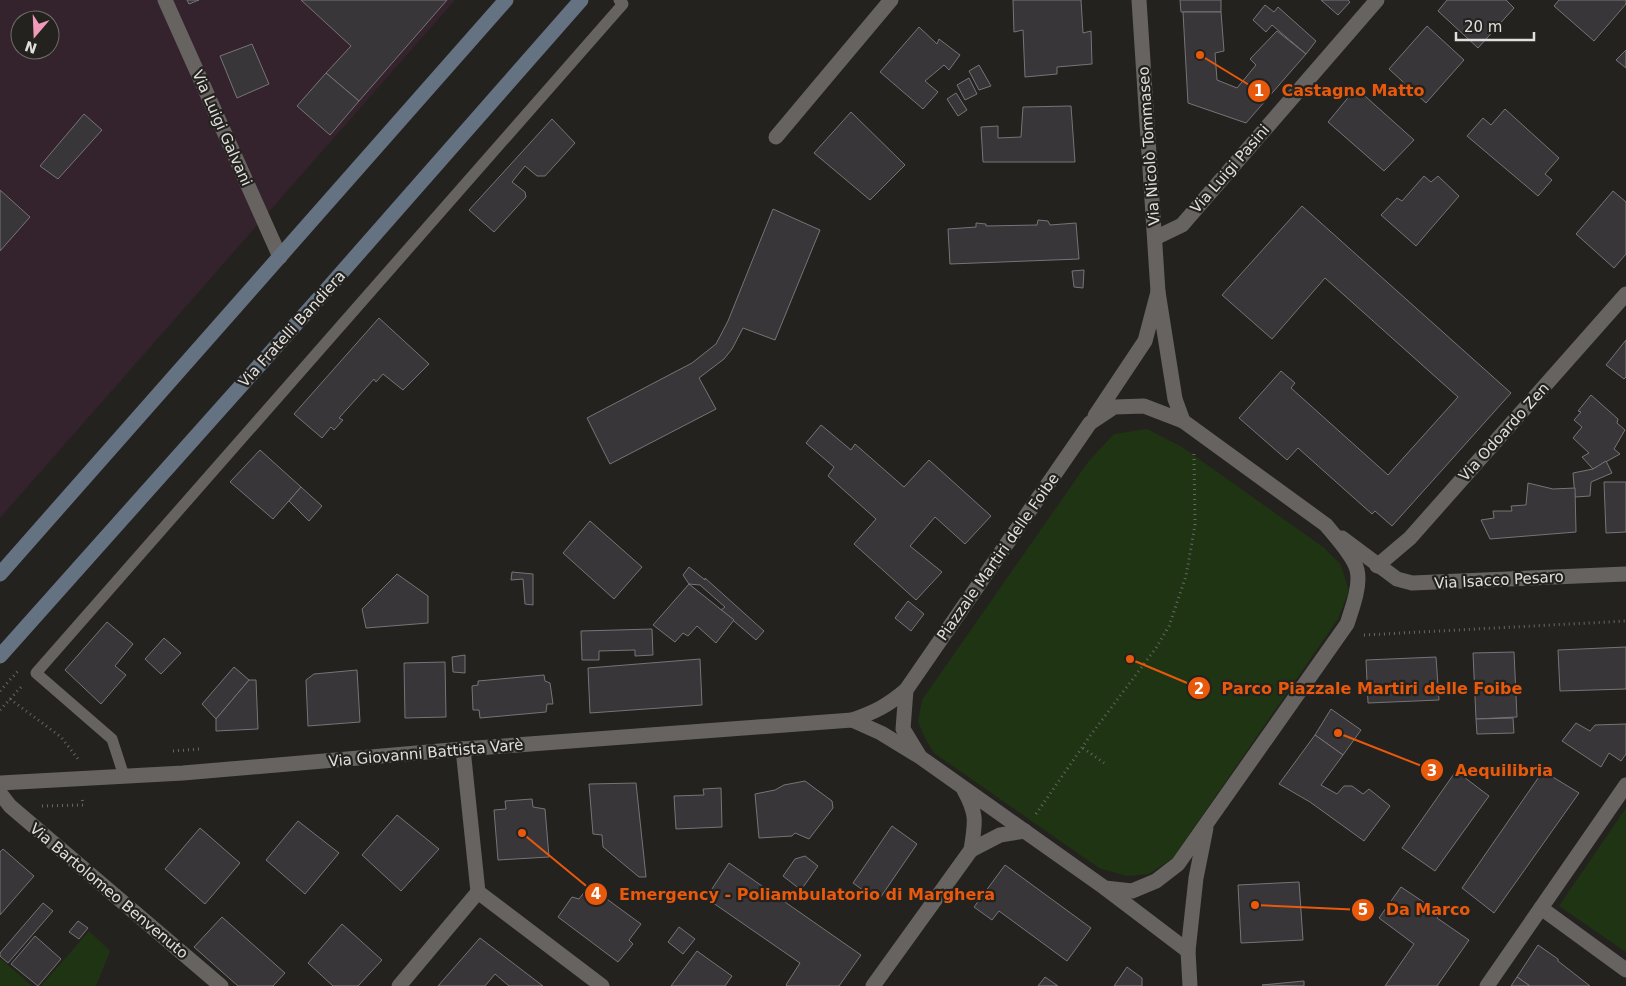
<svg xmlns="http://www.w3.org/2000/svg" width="1626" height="986" font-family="'DejaVu Sans',sans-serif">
<rect width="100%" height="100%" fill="#24221f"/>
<path fill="#34232c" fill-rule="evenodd" d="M0 0H455L0 518ZM20 20H50V50H20Z"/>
<g fill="#1f3412">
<path d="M1147 429 1182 447 1323 547 1341 565 1349 591 1338 619 1173 858 1149 874 1127 876 1099 868 934 753 925 738 918 722 922 700 1088 462 1114 434Z"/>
<path d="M1626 808V952L1559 906Z"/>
<path d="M89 931 110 951 96 986H41Z"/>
<path d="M0 958 32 986H0Z"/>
</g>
<g fill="#383638" stroke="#777477">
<path d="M187 0H199L189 4Z"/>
<path d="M301 0H447L359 101 326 73 351 46Z"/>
<path d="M1013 0H1081L1083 33 1091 31 1092 64 1057 67V74L1025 77 1023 30 1014 32Z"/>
<path d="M1180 0H1221V12H1181Z"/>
<path d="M1321 0H1348L1350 2 1338 15Z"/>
<path d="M1447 0H1506L1514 8 1478 48 1438 11Z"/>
<path d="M1559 0H1626V4L1594 41 1554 6Z"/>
<path d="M1265 5 1274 12 1278 7 1316 41 1306 54 1272 25 1266 32 1253 20Z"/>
<path d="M1183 12H1221L1224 51 1215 53 1217 80 1237 88 1256 65 1250 59 1277 31 1306 54 1246 123 1188 103Z"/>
<path d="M1427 26 1464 60 1426 103 1389 69Z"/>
<path d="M919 27 937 44 939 39 960 55 949 70 944 65 925 81 938 92 923 109 880 72Z"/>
<path d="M252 44 269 84 237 98 220 56Z"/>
<path d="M1626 50V68L1616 60Z"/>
<path d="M979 65 991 86 979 90 969 71Z"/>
<path d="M326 73 359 101 330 135 297 106Z"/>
<path d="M969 78 977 94 965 100 957 85Z"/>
<path d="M1356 88 1414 140 1384 171 1328 122Z"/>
<path d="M956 93 967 110 958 116 947 99Z"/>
<path d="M1071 106 1075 162H983L981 127 998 126V138L1021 137 1023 107Z"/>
<path d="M1505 109 1559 158 1545 174 1552 180 1538 196 1467 136 1483 118 1491 125Z"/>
<path d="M851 112 905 165 870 200 814 153Z"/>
<path d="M84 114 102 130 58 179 40 166Z"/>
<path d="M552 119 575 143 545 176H537L525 166 512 182 525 192 526 197 494 232 469 210Z"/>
<path d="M1424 176 1431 182 1438 176 1459 196 1416 246 1381 215 1397 198 1402 201Z"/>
<path d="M0 190 30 217 0 251Z"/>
<path d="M1613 191 1626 202V254L1614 268 1576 234Z"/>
<path d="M1302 206 1511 393 1392 526 1375 511 1372 514 1298 448 1287 460 1239 418 1281 371 1295 383 1291 388 1388 475 1458 397 1325 278 1272 339 1222 295Z"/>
<path d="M773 209 820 230 775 340 743 328 732 349 724 359 699 378 716 409 610 464 587 418 692 363 716 344 728 321Z"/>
<path d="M1038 220 1048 221 1050 225 1076 223 1079 259 950 264 948 229 976 227V223L986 224V226L1037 225Z"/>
<path d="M1084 270 1083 288 1074 287 1072 271Z"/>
<path d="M379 318 429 364 403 390 383 374 376 382 374 379 339 418 343 420 334 430 331 427 322 438 294 414Z"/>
<path d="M1626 340V377L1624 379 1606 365Z"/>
<path d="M1591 395 1618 419 1617 423 1625 430 1614 449 1620 454 1593 469 1582 457 1589 453 1573 438 1582 427 1574 420 1581 412 1578 411Z"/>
<path d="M821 425 851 450 855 444 904 487 929 460 991 516 965 544 935 517 910 546 942 572 916 600 854 544 876 519 828 476 834 467 806 443Z"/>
<path d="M260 450 301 487 273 519 230 482Z"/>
<path d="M1606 461 1612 473 1591 482 1590 496 1575 497 1573 473 1593 469Z"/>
<path d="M1604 482H1626V532L1606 533Z"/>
<path d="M1528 483 1553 489 1575 488 1576 532 1490 539 1481 520 1494 518 1493 511H1512L1511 506 1526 505Z"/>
<path d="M301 487 322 506 309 521 289 501Z"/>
<path d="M590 521 642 567 614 599 563 553Z"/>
<path d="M689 567 705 580V578L764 631 756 640 721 610 725 607 700 585 689 584 683 575Z"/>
<path d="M512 572 533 574V605L525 604 523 579 511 580Z"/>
<path d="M397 574 428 596V623L366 628 362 609Z"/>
<path d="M689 584 734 620 716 643 697 626 688 636 683 633 675 642 653 625Z"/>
<path d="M908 601 924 614 911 631 895 618Z"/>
<path d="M107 622 133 644 115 666 126 675 101 704 65 670Z"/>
<path d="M652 629 653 655 635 656V650L599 651V660H582L581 631Z"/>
<path d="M164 638 181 653 161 674 145 659Z"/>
<path d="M1626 647V689L1560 691 1558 650Z"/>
<path d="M1514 652 1517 717 1476 719 1473 653Z"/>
<path d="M465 655V673L453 672 452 657Z"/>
<path d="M1436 657 1439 700 1368 703 1366 660Z"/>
<path d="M700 659 702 705 590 713 588 668Z"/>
<path d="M445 662 446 717 405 718 404 663Z"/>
<path d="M234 667 249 680 216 719 202 704Z"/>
<path d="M357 670 360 722 308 726 306 680 314 674Z"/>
<path d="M544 675 545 681 550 683 553 704H547L546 712 480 718 479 710H473L472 686 478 685V681Z"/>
<path d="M249 680H256L258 729 216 731V719Z"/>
<path d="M1331 709 1361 730 1343 755 1315 735Z"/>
<path d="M1513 718 1514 733 1477 734 1476 719Z"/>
<path d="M1576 723 1590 731 1595 725 1626 724V754L1621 761 1609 753 1601 767 1562 741Z"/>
<path d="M1315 735 1343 755 1321 785 1337 794 1344 786H1352L1363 794 1369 789 1390 806 1364 841 1310 802 1279 784Z"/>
<path d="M1456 771 1489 796 1435 871 1402 848Z"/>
<path d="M1543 771 1579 793 1494 913 1462 888Z"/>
<path d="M805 781 832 801 833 808 809 839 795 833 792 836 759 838 755 794 775 790 784 785Z"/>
<path d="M636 783 646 877H639L603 847 602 835 593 834 589 784Z"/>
<path d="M721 788 722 827 676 829 674 796 704 795 703 789Z"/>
<path d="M532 799 533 807 545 809 549 857 498 860 494 810 506 809 505 801Z"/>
<path d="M397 815 439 849 401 891 362 855Z"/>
<path d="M298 821 339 853 305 894 266 860Z"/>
<path d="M892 826 917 844 878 901 853 883Z"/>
<path d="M200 828 240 863 205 904 165 869Z"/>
<path d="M3 849 34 876 0 915V852Z"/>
<path d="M805 856 818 866 801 890 783 876 795 859Z"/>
<path d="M729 863 861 955 839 986H787L786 985 800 963 706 898Z"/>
<path d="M1005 865 1091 928 1067 961 999 911 992 920 974 907Z"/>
<path d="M1299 882 1303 940 1241 943 1238 885Z"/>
<path d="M589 886 641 924 629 940 633 944 618 962 558 917 572 897 579 899Z"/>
<path d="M1401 887 1440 913 1437 918 1469 940 1437 986H1385L1414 944 1379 918Z"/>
<path d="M43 903 53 911 8 963 0 956V953Z"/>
<path d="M222 917 285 973 273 986H238L194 947Z"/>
<path d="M78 921 88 928 79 939 69 932Z"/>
<path d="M342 924 382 960 358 986H333L308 963Z"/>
<path d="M679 927 695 939 683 954 668 942Z"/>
<path d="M35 936 61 959 38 986 11 964Z"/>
<path d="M480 938 543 986H509L495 974 485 986H438Z"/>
<path d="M1538 945 1558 959V961L1590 986H1530L1517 977Z"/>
<path d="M697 951 732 976 725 986H671Z"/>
<path d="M1127 967 1142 978V986H1114Z"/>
<path d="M1045 977 1058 986H1038Z"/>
<path d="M1517 977 1530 986H1511Z"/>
<path d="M1304 981V986L1262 985Z"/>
</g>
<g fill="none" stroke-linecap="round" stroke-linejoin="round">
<g stroke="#686664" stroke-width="3" stroke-dasharray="1 4" stroke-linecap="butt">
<path d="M1364 635 1626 621"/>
<path d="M0 691 18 671"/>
<path d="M10 699 61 737 78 759"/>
<path d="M0 710 23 685"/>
<path d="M1083 748 1104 763"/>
<path d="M173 751 199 749"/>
<path d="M42 806 83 805 82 798"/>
<path d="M1036 814 1090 736 1156 648 1169 626 1186 576 1195 525 1194 454"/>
</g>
<path stroke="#666361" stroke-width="11" d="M124 776 112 739 36 673 623 4 619 0"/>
<g stroke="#666361" stroke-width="15">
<path d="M165 0 280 257"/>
<path d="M1139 0 1158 292"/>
<path d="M776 137 891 0"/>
<path d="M1155 238 1182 225 1377 0"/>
<path d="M1144 406 1183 421 1326 525C1335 536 1354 556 1357 570 1361 585 1352 609 1347 624L1178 864 1156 881 1132 891 1105 888 920 757 903 729 906 690 1090 423 1114 407Z"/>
<path d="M1095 416 1145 341 1158 292 1175 399 1183 421"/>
<path d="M1342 538 1397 579 1412 583 1626 574"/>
<path d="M1377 566 1410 538 1626 294"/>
<path d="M906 690C887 706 875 712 852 720L881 733 917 755"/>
<path d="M463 749 478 892 602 986"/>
<path d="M0 783 183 773 463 749 852 720"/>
<path d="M964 790C978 815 975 823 971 850L1000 835 1025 831"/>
<path d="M0 793 10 806 221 986"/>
<path d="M1105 888 1188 951 1196 878 1206 828"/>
<path d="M1541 908 1626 970"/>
<path d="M1188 951 1190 986"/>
<path d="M399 986 478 892"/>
<path d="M873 986 971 850"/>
<path d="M1487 986 1626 785"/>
</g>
<g stroke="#647282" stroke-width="15">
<path d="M0 574 506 0"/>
<path d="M0 656 321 296 581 0"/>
</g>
</g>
<g text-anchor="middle" stroke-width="4.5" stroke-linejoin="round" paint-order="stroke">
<g font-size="15" fill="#e1dfde" stroke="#24221f">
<text transform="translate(222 128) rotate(66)" y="5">Via Luigi Galvani</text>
<text transform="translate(1149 146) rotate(-94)" y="5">Via Nicolò Tommaseo</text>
<text transform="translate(1230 169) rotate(-49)" y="5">Via Luigi Pasini</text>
<text transform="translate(292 329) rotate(-48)" y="5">Via Fratelli Bandiera</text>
<text transform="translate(1504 432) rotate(-48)" y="5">Via Odoardo Zen</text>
<text transform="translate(998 557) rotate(-55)" y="5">Piazzale Martiri delle Foibe</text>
<text transform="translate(1499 580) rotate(-3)" y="5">Via Isacco Pesaro</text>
<text transform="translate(426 753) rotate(-5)" y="5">Via Giovanni Battista Varè</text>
<text transform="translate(109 891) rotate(40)" y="5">Via Bartolomeo Benvenuto</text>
</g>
</g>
<path fill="none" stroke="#e8590c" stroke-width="2" d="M1200 55L1259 91M1130 659L1199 688M1338 733L1432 770M522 833L596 894M1255 905L1363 910"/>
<g fill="#e8590c" stroke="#24221f" stroke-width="2">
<circle cx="1200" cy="55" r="5"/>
<circle cx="1130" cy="659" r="5"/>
<circle cx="1338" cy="733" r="5"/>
<circle cx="522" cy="833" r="5"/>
<circle cx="1255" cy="905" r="5"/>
<circle cx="1259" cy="91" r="12"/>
<circle cx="1199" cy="688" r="12"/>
<circle cx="1432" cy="770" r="12"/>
<circle cx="596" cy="894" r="12"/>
<circle cx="1363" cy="910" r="12"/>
</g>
<g font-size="15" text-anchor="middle" font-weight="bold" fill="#fff">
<text x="1259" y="96">1</text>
<text x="1199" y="694">2</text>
<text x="1432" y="776">3</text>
<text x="596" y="899">4</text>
<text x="1363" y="915">5</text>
</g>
<g font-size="16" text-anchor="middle" font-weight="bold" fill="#e8590c" stroke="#24221f" stroke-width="4.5" stroke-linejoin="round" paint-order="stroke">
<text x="1353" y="96">Castagno Matto</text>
<text x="1372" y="694">Parco Piazzale Martiri delle Foibe</text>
<text x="1504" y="776">Aequilibria</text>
<text x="807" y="900">Emergency - Poliambulatorio di Marghera</text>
<text x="1428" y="915">Da Marco</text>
</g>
<g transform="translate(35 35) rotate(199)"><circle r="24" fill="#24221f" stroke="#706e6b"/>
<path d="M0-4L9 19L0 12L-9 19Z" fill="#ef9ab8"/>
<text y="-8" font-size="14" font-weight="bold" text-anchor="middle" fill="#e1dfde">N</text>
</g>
<path d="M1456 32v8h78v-8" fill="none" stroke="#e1dfde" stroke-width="2.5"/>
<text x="1464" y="32" font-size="15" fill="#e1dfde" stroke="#24221f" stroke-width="4" paint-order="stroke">20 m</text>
</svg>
